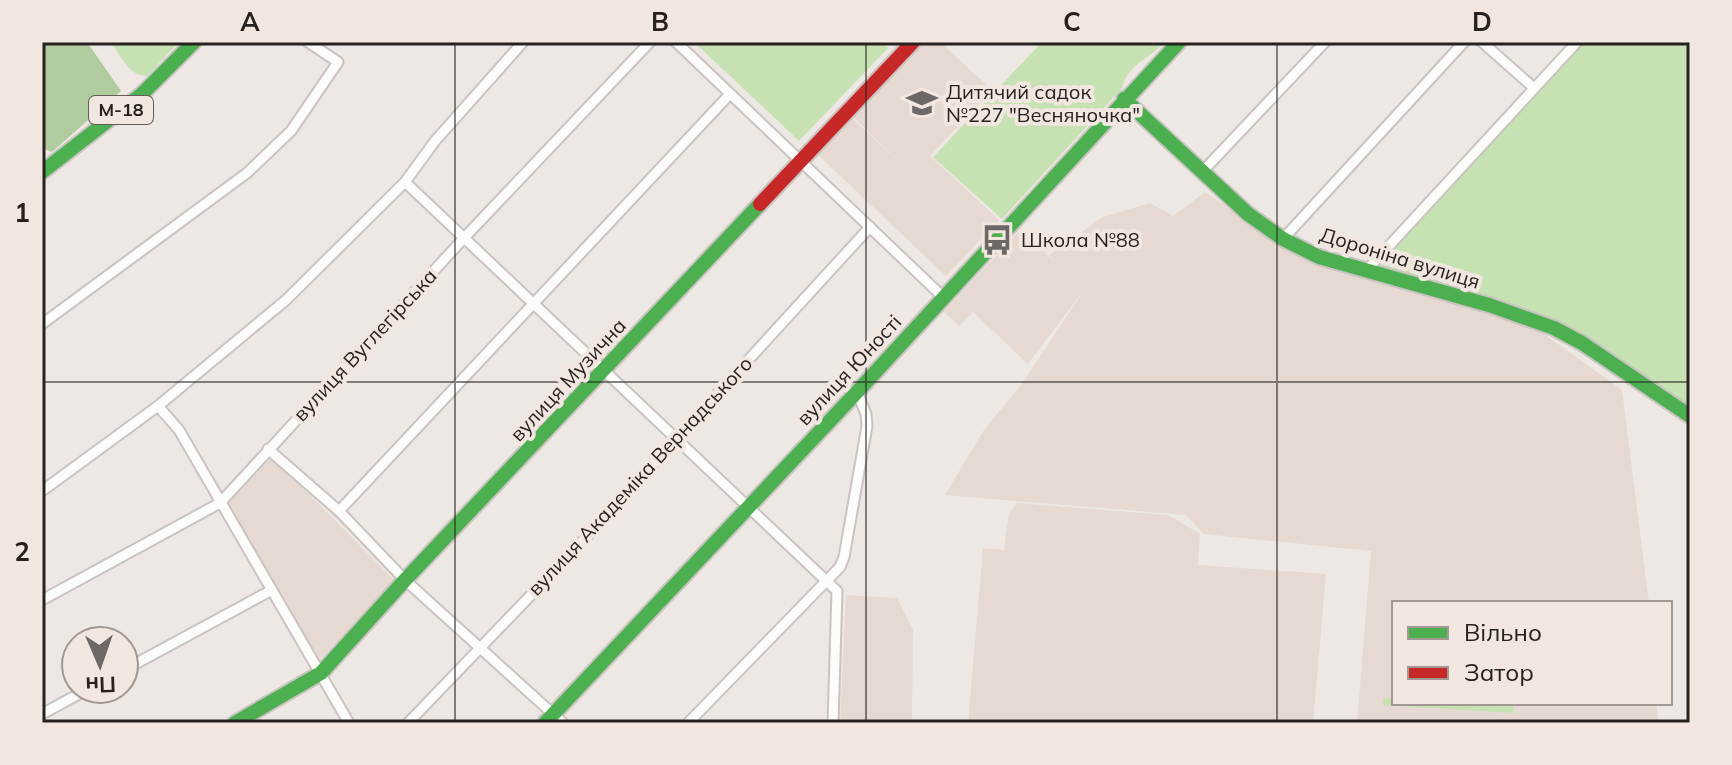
<svg xmlns="http://www.w3.org/2000/svg" width="1732" height="765" font-family="Mulish,sans-serif">
<rect width="100%" height="100%" fill="#eee8e4"/>
<g fill="#e6d9d2">
<path d="M922 42H940L992 90 930 156 999 220 946 276 817 154 851 117 913 175 852 116Z"/>
<path d="M1205 192 1280 242 1529 323 1622 390 1649 603H1394V703H1656L1659 723H1357L1371 551 1204 534 1186 515 945 495 984 430 1022 384 1084 290 1028 364 973 312 959 326 944 312 1021 229 1057 264 1049 255 1103 217 1150 203 1173 216Z"/>
<path d="M272 457 395 581 319 660 226 506Z"/>
<path d="M1017 503 1168 515 1200 534 1198 565 1326 574 1313 723H968L983 548 1004 550 1009 513Z"/>
<path d="M846 595 897 598 913 630 912 723H840Z"/>
</g>
<g fill="#c6e2b3">
<path d="M111 42H179L147 76C129 76 121 56 111 42Z"/>
<path d="M694 42H882L888 48 799 141Z"/>
<path d="M1042 42H1165C1149 59 1129 63 1122 88L1002 219 933 157Z"/>
<path d="M1583 42H1690L1688 405 1568 327 1481 295 1376 265Z"/>
<path d="M1383 698 1394 699V703L1514 705 1513 713 1383 705Z"/>
</g>
<path fill="#b0cc9e" d="M42 42H87L121 91 52 152 42 148Z"/>
<g fill="none" stroke-linecap="round" stroke-linejoin="round">
<defs>
<g id="street">
<path d="M676 42 944 298"/>
<path d="M1482 42 1534 88"/>
<path d="M1203 171 1325 42"/>
<path d="M405 182 837 591 833 723"/>
<path d="M1283 239 1464 42"/>
<path d="M1365 272 1577 42"/>
<path d="M42 324 247 173 291 131 338 62 308 42"/>
<path d="M158 406 179 430 349 723"/>
<path d="M268 449 339 511 405 580 563 723"/>
<path d="M42 491 158 406 286 300 405 182 435 141 523 42"/>
<path d="M339 511 730 94"/>
<path d="M42 600 220 503 464 238 650 42"/>
<path d="M124 670 270 591"/>
<path d="M42 714 88 689"/>
<path d="M408 723 578 546 870 227"/>
<path d="M688 723 840 567 844 557 867 426 866 414 857 392"/>
</g>
<g id="fast">
<path d="M1124 99 1248 214 1283 239 1319 257 1489 305 1554 328 1582 343 1690 416"/>
<path d="M42 172 142 94 194 42"/>
<path d="M235 723 321 673 405 580 760 204"/>
<path d="M545 723 857 392 1179 42"/>
</g>
<path id="jam" d="M760 204 913 42"/>
</defs>
<use href="#street" stroke="#c9c4c1" stroke-width="13"/>
<use href="#fast" stroke="#c9c4c1" stroke-width="18"/>
<use href="#jam" stroke="#c9c4c1" stroke-width="18"/>
<use href="#street" stroke="#fcfcfb" stroke-width="9"/>
<use href="#fast" stroke="#4caf50" stroke-width="14"/>
<use href="#jam" stroke="#c62828" stroke-width="14"/>
</g>
<path fill="none" stroke="#272220" stroke-width="2" stroke-opacity="0.55" d="M455 42V723M866 42V723M1277 42V723M42 382H1690"/>
<defs>
<symbol id="school-bare" viewBox="-9 -9 18 18"><path d="M0-5L7-2L0 1L-7-2ZM-4 1L0 2.5L4 1V4Q0 6-4 4Z" fill="#6d6765" stroke="#f2e7e0" stroke-width="2.5" paint-order="stroke"/></symbol>
<symbol id="bus-bare" viewBox="-9 -9 18 18"><path d="M-5-6H5V4H4V6H2V4H-2V6H-4V4H-5ZM-3.5-4V0h7V-4ZM-3.5 1.2v1.5H-2V1.2ZM2 1.2v1.5H3.5V1.2Z" fill="#6d6765" stroke="#f2e7e0" stroke-width="2.5" paint-order="stroke"/></symbol>
</defs>
<g fill-rule="evenodd">
<use href="#school-bare" x="900" y="81" width="44" height="44"/>
<use href="#bus-bare" x="975" y="218" width="44" height="44"/>
</g>
<g text-anchor="middle" stroke-width="8" stroke-linejoin="round" paint-order="stroke">
<rect fill="#f2e7e0" stroke="#645d5a" stroke-width="2" x="89" y="96" width="64" height="28" rx="6"/>
<g font-size="18" font-weight="bold" fill="#272220">
<text x="121" y="116">М-18</text>
</g>
<g font-size="20" fill="#272220" stroke="#f2e7e0" text-anchor="start">
<text x="946" y="99">Дитячий садок<tspan x="946" dy="23">№227 "Весняночка"</tspan></text>
<text x="1021" y="247">Школа №88</text>
</g>
<g font-size="20" fill="#272220" stroke="#f2e7e0">
<text transform="translate(1400 258) rotate(17)" y="7">Дороніна вулиця</text>
<text transform="translate(365 345) rotate(-47)" y="7">вулиця Вуглегірська</text>
<text transform="translate(849 370) rotate(-47)" y="7">вулиця Юності</text>
<text transform="translate(568 380) rotate(-47)" y="7">вулиця Музична</text>
<text transform="translate(640 476) rotate(-47)" y="7">вулиця Академіка Вернадського</text>
</g>
</g>
<rect width="1732" height="765" fill="none" stroke="#f2e7e0" stroke-width="88"/>
<rect x="1392" y="601" width="280" height="104" fill="#f2e7e0" stroke="#a19893" stroke-width="2"/>
<rect x="1408" y="627" width="40" height="12" fill="#4caf50" stroke="#a19893" stroke-width="2"/>
<text x="1464" y="641" font-size="24" fill="#272220">Вільно</text>
<rect x="1408" y="667" width="40" height="12" fill="#c62828" stroke="#a19893" stroke-width="2"/>
<text x="1464" y="681" font-size="24" fill="#272220">Затор</text>
<g transform="translate(100 665) rotate(178)"><circle r="38" fill="#f2e7e0" stroke="#a19893" stroke-width="2"/>
<path d="M0-6L14 30L0 20L-14 30Z" fill="#6d6765"/>
<text y="-12" font-size="22" font-weight="bold" text-anchor="middle" fill="#272220">Пн</text>
</g>
<rect x="44" y="44" width="1644" height="677" fill="none" stroke="#272220" stroke-width="3"/>
<g font-size="26" text-anchor="middle" font-weight="bold" fill="#272220">
<text x="250" y="31">A</text>
<text x="660" y="31">B</text>
<text x="1072" y="31">C</text>
<text x="1482" y="31">D</text>
<text x="22" y="222">1</text>
<text x="22" y="561">2</text>
</g>
</svg>
